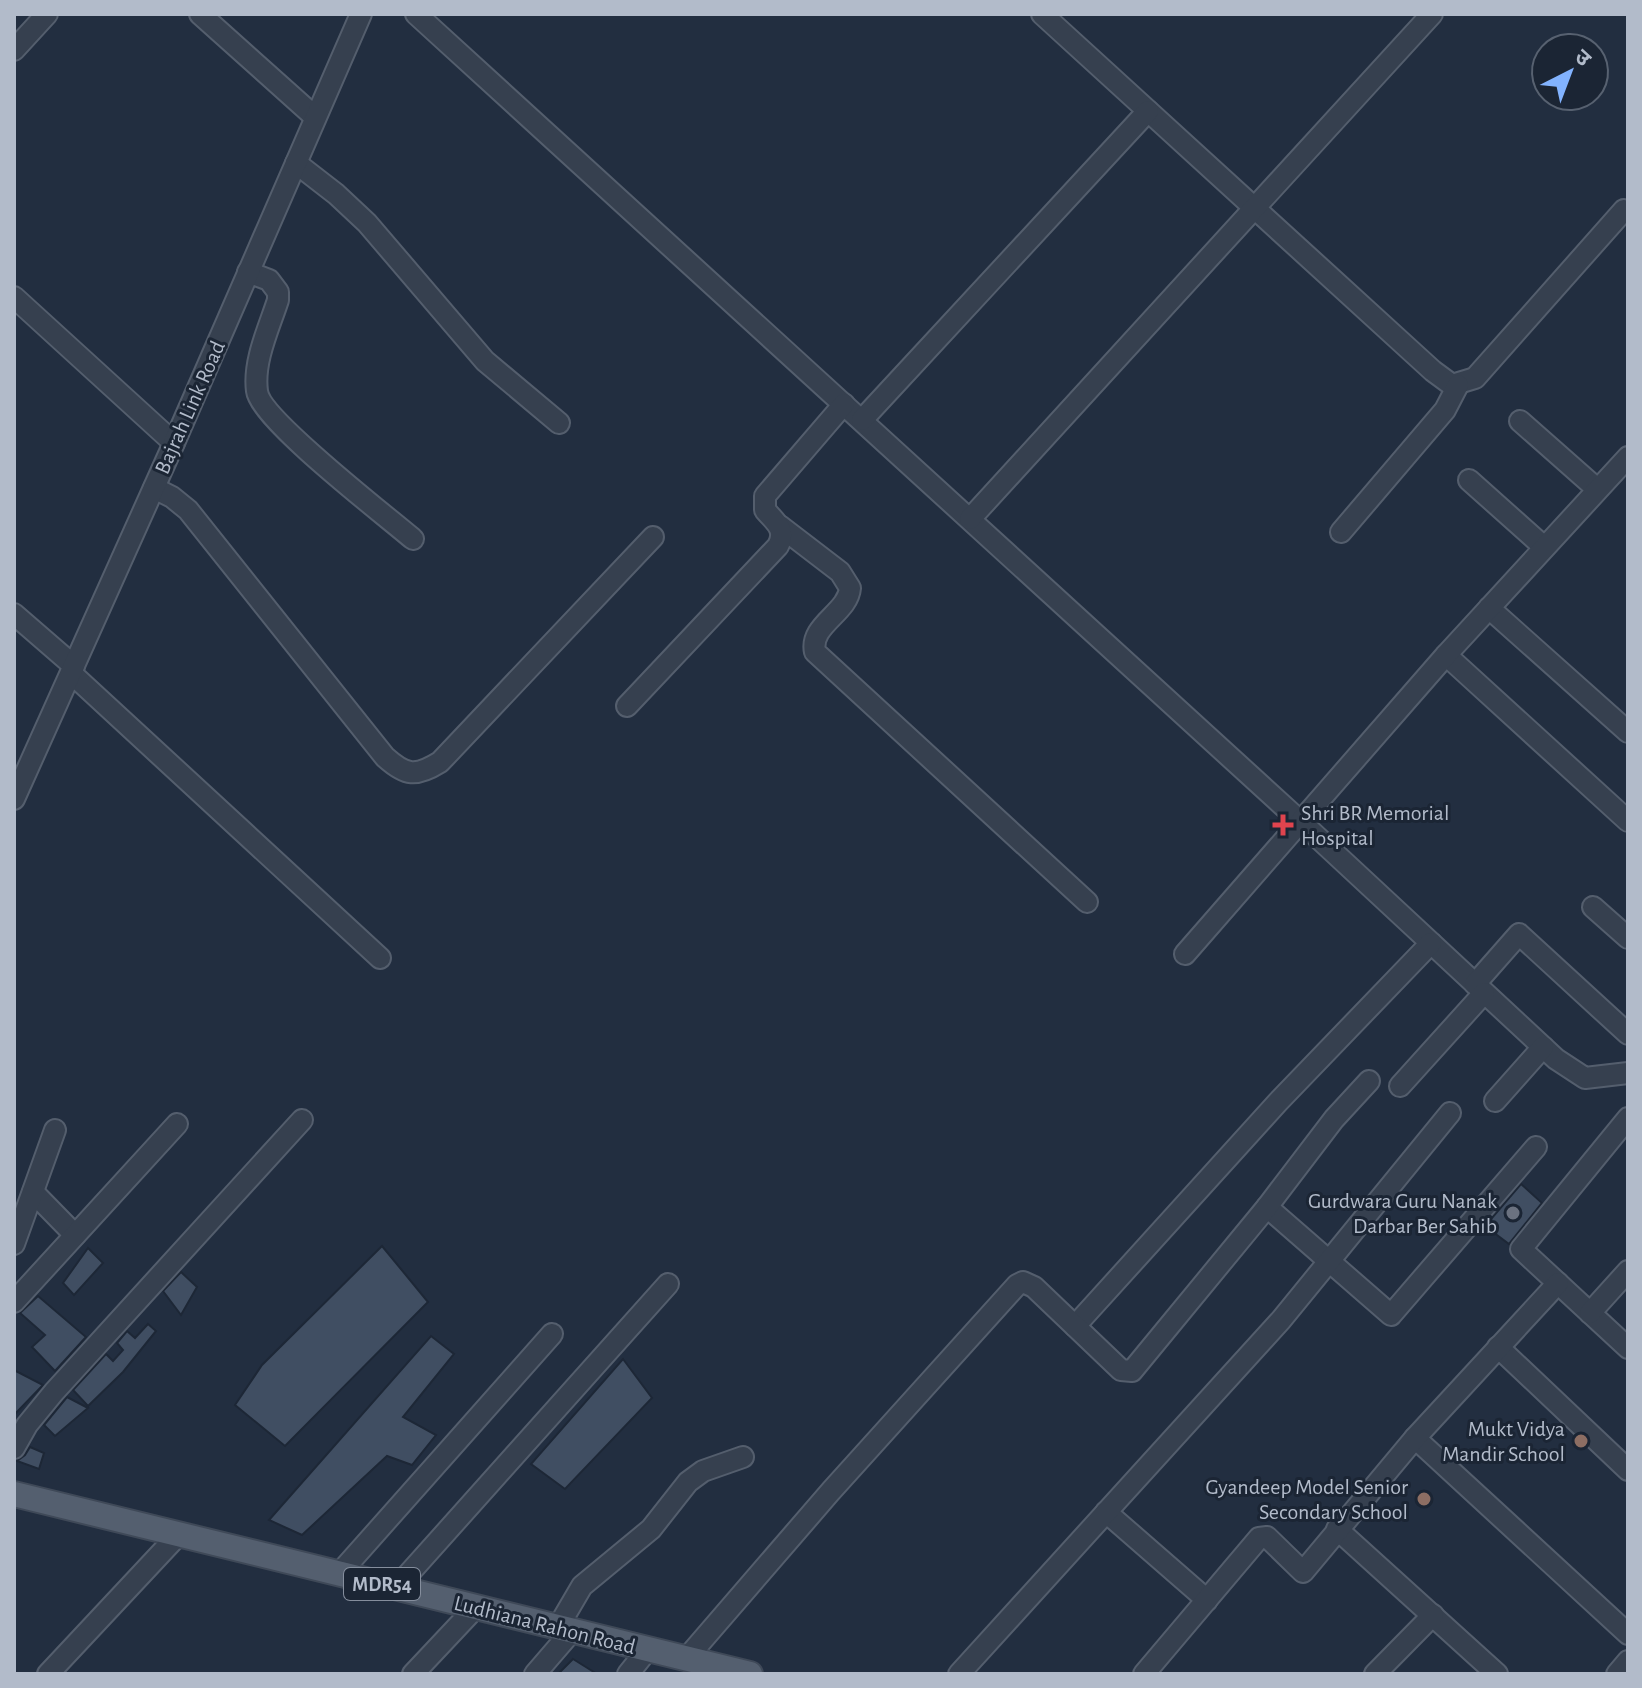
<svg xmlns="http://www.w3.org/2000/svg" width="1642" height="1688" font-family="'Alegreya Sans','Noto Sans Devanagari',sans-serif">
<rect width="100%" height="100%" fill="#222e40"/>
<g fill="#404e62" stroke="#1d2736" stroke-width="2">
<path d="M1521 1184 1542 1203 1509 1244 1485 1226Z"/>
<path d="M382 1246 428 1302 285 1446 235 1405 262 1365Z"/>
<path d="M88 1248 103 1263 74 1295 63 1283Z"/>
<path d="M181 1272 197 1287 181 1315 163 1291Z"/>
<path d="M38 1296 86 1337 55 1371 32 1347 45 1335 20 1313Z"/>
<path d="M148 1324 156 1331 123 1372 88 1406 73 1390 106 1354 113 1361 123 1350 117 1343 127 1331 135 1338Z"/>
<path d="M431 1336 454 1354 403 1417 436 1435 412 1465 387 1456 302 1535 269 1520Z"/>
<path d="M623 1359 652 1398 565 1489 531 1464Z"/>
<path d="M14 1370 43 1385 14 1415Z"/>
<path d="M67 1397 88 1408 55 1436 44 1425Z"/>
<path d="M30 1447 44 1453 39 1469 17 1461 25 1455Z"/>
<path d="M573 1659 597 1674H558Z"/>
</g>
<g fill="none" stroke-linecap="round" stroke-linejoin="round">
<defs>
<g id="minor">
<path d="M200 14 315 117"/>
<path d="M416 14 1301 822 1556 1059 1585 1078 1628 1073"/>
<path d="M1042 14 1433 371 1452 385 1475 378 1624 210"/>
<path d="M14 50 47 14"/>
<path d="M296 163 336 194 367 223 485 361 559 423"/>
<path d="M248 272 269 280 278 292V300C269 328 253 361 257 391 260 419 385 515 413 539"/>
<path d="M14 297 174 443"/>
<path d="M862 420 1148 111"/>
<path d="M1520 421 1597 489"/>
<path d="M1469 480 1544 547"/>
<path d="M154 488 172 497 188 510 385 757C406 776 416 777 440 762L653 537"/>
<path d="M970 519 1432 14"/>
<path d="M780 526 840 572 850 588C848 613 809 625 815 652L1087 902"/>
<path d="M1341 532 1445 410 1458 385"/>
<path d="M1489 608 1628 732"/>
<path d="M14 614 74 666"/>
<path d="M1446 655 1628 821"/>
<path d="M71 673 380 958"/>
<path d="M627 706 778 546C787 529 775 522 765 510V496L844 404"/>
<path d="M14 799 174 443 361 14"/>
<path d="M1593 907 1628 938"/>
<path d="M1185 954 1446 655 1628 457"/>
<path d="M1475 984 1519 934 1628 1034"/>
<path d="M1400 1086 1484 993"/>
<path d="M1495 1101 1543 1047"/>
<path d="M1628 1118 1521 1249 1628 1348"/>
<path d="M33 1192 75 1235"/>
<path d="M1267 1207 1391 1315 1536 1147"/>
<path d="M14 1244 55 1130"/>
<path d="M14 1302 177 1124"/>
<path d="M1590 1313 1628 1271"/>
<path d="M1075 1326 1278 1102 1431 943"/>
<path d="M1498 1347 1628 1470"/>
<path d="M1415 1438 1628 1634"/>
<path d="M14 1448 27 1425 54 1392 302 1120"/>
<path d="M1106 1512 1207 1600"/>
<path d="M1337 1529 1497 1674"/>
<path d="M339 1574 552 1334"/>
<path d="M396 1588 668 1284"/>
<path d="M558 1627 582 1586 651 1529 688 1482 703 1471 743 1457"/>
<path d="M686 1659 831 1491 1017 1285 1023 1282 1034 1287 1121 1370 1132 1371 1267 1207 1334 1119 1369 1081"/>
<path d="M48 1674 179 1534"/>
<path d="M413 1674 476 1607"/>
<path d="M535 1674 572 1631"/>
<path d="M628 1674 648 1649"/>
<path d="M959 1674 1281 1320 1450 1113"/>
<path d="M1144 1674 1259 1538 1267 1537 1303 1572 1415 1438 1558 1283"/>
<path d="M1375 1674 1433 1615"/>
<path d="M1617 1674 1628 1661"/>
</g>
<path id="major" d="M14 1494 750 1674"/>
</defs>
<use href="#minor" stroke="#545e6d" stroke-width="24"/>
<use href="#major" stroke="#3f4958" stroke-width="28"/>
<use href="#minor" stroke="#36404f" stroke-width="20"/>
<use href="#major" stroke="#545f6f" stroke-width="24"/>
</g>
<path fill="#e0444e" stroke="#1b2534" stroke-width="3" d="M1279 813h8v8h8v8h-8v8h-8v-8h-8v-8h8z"/>
<circle fill="#6b7280" stroke="#1b2534" stroke-width="3" cx="1513" cy="1213" r="8"/>
<g fill="#8d6e63" stroke="#1b2534" stroke-width="3">
<circle cx="1581" cy="1441" r="8"/>
<circle cx="1424" cy="1499" r="8"/>
</g>
<g text-anchor="middle" stroke-width="6" stroke-linejoin="round" paint-order="stroke">
<rect fill="#1b2534" stroke="#858e9d" stroke-width="2" x="344" y="1568" width="76" height="32" rx="6"/>
<g font-size="20" font-weight="bold" fill="#b2bbca">
<text x="382" y="1591">MDR54</text>
</g>
<g font-size="22" fill="#b2bbca" stroke="#1b2534">
<text transform="translate(189 407) rotate(-66)" y="8">Bajrah Link Road</text>
<text transform="translate(545 1624) rotate(14)" y="8">Ludhiana Rahon Road</text>
</g>
<g font-size="22" fill="#b2bbca" stroke="#1b2534" text-anchor="end">
<text x="1301" y="820" text-anchor="start">Shri BR Memorial<tspan x="1301" dy="25">Hospital</tspan></text>
<text x="1497" y="1208">Gurdwara Guru Nanak<tspan x="1497" dy="25">Darbar Ber Sahib</tspan></text>
<text x="1565" y="1436">Mukt Vidya<tspan x="1565" dy="25">Mandir School</tspan></text>
<text x="1408" y="1494">Gyandeep Model Senior<tspan x="1408" dy="25">Secondary School</tspan></text>
</g>
</g>
<rect width="1642" height="1688" fill="none" stroke="#b2bbca" stroke-width="32"/>
<g transform="translate(1570 72) rotate(42)"><circle r="38" fill="#1b2534" stroke="#576170" stroke-width="2"/>
<path d="M0-6L14 30L0 20L-14 30Z" fill="#82b3ff"/>
<text y="-12" font-size="22" font-weight="bold" text-anchor="middle" fill="#b2bbca">उ</text>
</g>
</svg>
